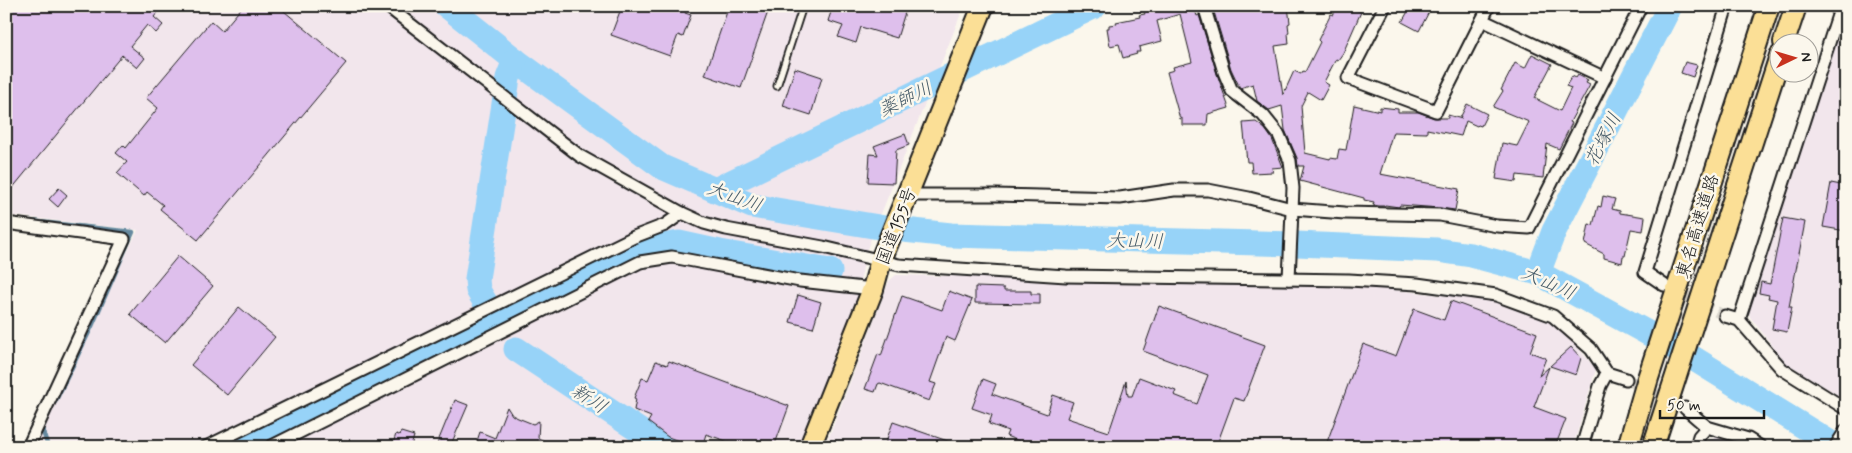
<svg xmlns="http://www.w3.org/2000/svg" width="1852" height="453" font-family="Mynerve,'Klee One',sans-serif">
<rect width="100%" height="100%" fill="#fbf7ec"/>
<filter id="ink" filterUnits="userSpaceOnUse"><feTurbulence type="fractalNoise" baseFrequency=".02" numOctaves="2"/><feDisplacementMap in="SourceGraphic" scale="10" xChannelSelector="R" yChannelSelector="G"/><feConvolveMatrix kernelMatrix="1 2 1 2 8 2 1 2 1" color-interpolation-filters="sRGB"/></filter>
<g filter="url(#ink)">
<g fill="#f2e6ec">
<path d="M6 6H964L867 249 858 291 861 299 801 447H32L138 230 6 215Z"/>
<path d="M1846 11V400L1786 363 1750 317 1747 307Z"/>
<path d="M896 275 1348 285 1497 301 1550 320 1568 336 1596 369 1573 447H825L889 281Z"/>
<path d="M1716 437 1730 438 1747 447H1705L1708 441Z"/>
</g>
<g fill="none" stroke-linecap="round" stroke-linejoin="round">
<g stroke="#668aa0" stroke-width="4.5">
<path d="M31 221 133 232 92 326 55 402"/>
<path d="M44 425 42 428 48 447"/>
</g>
<g stroke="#97d3f8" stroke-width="25">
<path d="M447 6 515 60 662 167 752 206 885 228 951 235 1297 244 1437 250 1471 255 1538 273 1688 355 1837 447"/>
<path d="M715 190 1095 6"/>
<path d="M1538 273 1554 231 1670 6"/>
<path d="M485 302 478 290 477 279 508 78 515 60"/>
<path d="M516 349 664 447"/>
<path d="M242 447 640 251 679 243 720 252 830 271"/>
</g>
</g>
<g fill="#debfec" stroke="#1c1c1c">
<path d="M6 6H163L154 17 163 25 156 33 147 25 130 46 145 58 137 68 122 55 6 196Z"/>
<path d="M243 6H278L346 63 198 240 160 209 163 205 147 192 144 196 117 173 127 162 116 153 123 145 126 148 158 108 146 98 211 21 222 31Z"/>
<path d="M622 6H688L685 13 691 15 683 37 678 35 670 56 611 35Z"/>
<path d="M729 6H770L741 88 705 75Z"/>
<path d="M833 6H907L897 38 861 27 856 43 838 37 843 26 828 21Z"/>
<path d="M1168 6H1197V9L1195 10 1197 16 1199 15 1217 74 1229 108 1208 114 1207 125H1182V118L1180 119 1167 72 1174 70 1173 67 1192 62 1180 14 1157 21 1162 41 1139 47 1140 52H1136L1137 54 1123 58 1119 44 1110 46 1107 28H1109V25L1117 24 1116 22 1140 17 1139 15 1145 14 1144 12Z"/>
<path d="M1234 6H1288L1290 23 1288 24 1289 33H1288L1289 44 1275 46 1283 95 1294 71 1301 74 1303 71 1305 72 1320 42 1318 40 1331 14 1333 15 1338 6H1350L1361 12 1343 53 1338 60 1336 59 1324 82 1329 85 1321 100 1308 92 1301 106 1305 153 1330 159V158L1337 159 1339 149 1346 150 1354 105 1380 111V107L1398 109V112H1418L1434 118H1448V115L1462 119 1460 118 1467 104 1487 114 1481 126 1478 125 1477 126 1466 121 1461 136 1427 129V133L1393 132 1380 174 1459 189 1455 210 1440 208 1400 205 1399 207 1385 205V206H1379L1373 205 1374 202 1364 200V198L1300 181 1304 166H1298L1297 158 1285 130 1282 106 1269 110 1257 101 1253 84 1240 88 1231 69 1214 12Z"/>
<path d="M1411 6H1432L1419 31 1402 22Z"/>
<path d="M1532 54 1552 64 1534 98 1560 111 1571 88 1566 86 1572 76 1576 78 1578 75 1588 80 1586 83 1590 85 1570 122 1572 123 1559 149 1547 144 1543 178 1517 175 1516 182 1496 179 1502 143 1517 146 1529 122 1493 107 1503 91 1501 90 1515 63 1525 68Z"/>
<path d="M1685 62 1697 65 1693 77 1681 73Z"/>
<path d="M795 68 822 77 811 115 783 106Z"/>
<path d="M1256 122 1265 129 1272 139 1283 167 1272 168 1273 172 1252 173 1251 162H1247L1243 123Z"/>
<path d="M905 134 909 145 896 150 894 183 868 182 870 154 878 155 874 146Z"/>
<path d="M1831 183 1846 186V231L1823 227Z"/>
<path d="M59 188 67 195 58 207 49 199Z"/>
<path d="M1603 196 1615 199 1612 209 1620 211V213L1645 217 1643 231 1631 229 1625 256H1623L1622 263 1604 258V254L1585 244 1589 224 1593 225 1598 206 1601 207Z"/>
<path d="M1783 218 1805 222 1789 307H1792L1787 332 1772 329 1777 300 1768 298 1769 295 1759 293 1761 282 1770 284Z"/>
<path d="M178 256 213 286 165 343 130 314Z"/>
<path d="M975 287 1004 288V291H1031V294H1040V304L975 303Z"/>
<path d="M949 291 972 300 955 341 946 337 930 382 936 384 929 401 880 383 878 384 875 392 865 389 878 354 881 356 902 296 942 310Z"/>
<path d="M798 295 821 302 813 328 790 322Z"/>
<path d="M1451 301 1537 333 1530 352 1546 358 1539 376 1549 367 1534 407 1566 419 1555 447H1340L1327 442 1363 344 1396 356 1414 309 1444 320Z"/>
<path d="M1159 306 1265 345 1244 401 1234 398 1216 447H1034L1006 436 1008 431 989 424 992 415 972 408 983 379 996 384 992 394 1047 414 1053 395 1073 402 1067 418 1109 432 1126 381 1128 396H1132L1139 377 1176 391 1174 395 1197 404 1208 375 1143 351Z"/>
<path d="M239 307 275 337 227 395 191 365Z"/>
<path d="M1571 347 1581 358 1576 375 1550 366Z"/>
<path d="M656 361 667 365 669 361 789 406 774 447H743L706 434 702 447H695L668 437 648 422 651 417 634 410 636 399 634 398 642 378 648 380Z"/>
<path d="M455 400 468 405 450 447H444L437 444Z"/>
<path d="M507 407 512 415 518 418 533 424 539 421 538 438 558 447H475L480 432 495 438Z"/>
<path d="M893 422 959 445V447H884Z"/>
<path d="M401 432 414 436 411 447H392L396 434 399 435Z"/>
</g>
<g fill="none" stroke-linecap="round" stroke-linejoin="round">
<g stroke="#dad6cd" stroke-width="11" stroke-dasharray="11 5.5" stroke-linecap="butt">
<path d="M1672 289 1725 316"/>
<path d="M1626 379 1685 408"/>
</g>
<defs>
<path id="lane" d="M777 86 803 6"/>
<g id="street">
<path d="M387 6 580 156 682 213"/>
<path d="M1204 6 1224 72 1232 91 1263 115 1279 135 1290 161 1293 188 1289 279"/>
<path d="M1385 6 1348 78 1436 111 1489 6"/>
<path d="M1482 20 1605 78"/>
<path d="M907 195H996L1120 198 1174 190H1208L1249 198 1292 209 1345 213 1440 215 1497 226 1529 228 1641 6"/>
<path d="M6 223 124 239 28 447"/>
<path d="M1664 285 1645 272 1727 6"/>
<path d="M1725 316 1739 320 1782 369 1846 409"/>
<path d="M1739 320 1841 6"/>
<path d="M1685 408 1707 427 1748 439 1761 447"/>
<path d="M206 447 634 237 665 225 682 213 704 223 726 229 823 247 899 265 1066 276 1349 280 1417 284 1496 295 1553 316 1591 349 1607 373 1626 379"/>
<path d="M270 447 640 262 672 257 800 281 873 289"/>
<path d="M1582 447 1600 386 1607 373"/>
<path d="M1696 447 1699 436 1707 427"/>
<path d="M1835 447 1846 430"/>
</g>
<g id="highway">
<path d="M1784 42 1796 6"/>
<path d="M810 447 873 289 881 260 983 6"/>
<path d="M1628 447 1648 378 1769 6"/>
<path d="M1653 447 1780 56"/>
</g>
</defs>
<use href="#lane" stroke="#1c1c1c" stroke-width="9"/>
<use href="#street" stroke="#1c1c1c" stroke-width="15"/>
<use href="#highway" stroke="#1c1c1c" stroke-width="24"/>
<use href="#lane" stroke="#fbf7ec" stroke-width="5.5"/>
<use href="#street" stroke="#fbf7ec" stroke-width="11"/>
<use href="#highway" stroke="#fbdf96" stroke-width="20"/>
</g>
</g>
<g text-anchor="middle" stroke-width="5" stroke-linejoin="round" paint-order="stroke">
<g font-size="18" fill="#1c1c1c" stroke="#fbf7ec">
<text transform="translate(896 226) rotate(-69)" y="6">国道155号</text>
<text transform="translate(1697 226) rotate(-73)" y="6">東名高速道路</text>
</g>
<g font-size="19" font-style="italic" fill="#475c69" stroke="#fbf7ec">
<text transform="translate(905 98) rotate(-26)" y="7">薬師川</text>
<text transform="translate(1602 139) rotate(-63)" y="7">花塚川</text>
<text transform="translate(735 196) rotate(20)" y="7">大山川</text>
<text transform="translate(1135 240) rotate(1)" y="7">大山川</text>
<text transform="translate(1549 282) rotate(24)" y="7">大山川</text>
<text transform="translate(590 398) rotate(33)" y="7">新川</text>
</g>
</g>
<rect width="1852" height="453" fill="none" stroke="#fbf7ec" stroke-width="25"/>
<rect x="12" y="12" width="1827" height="428" fill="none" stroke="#1c1c1c" stroke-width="2" filter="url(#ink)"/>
<g transform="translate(1794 58) rotate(85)"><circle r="24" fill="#fbf7ec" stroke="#a29f99"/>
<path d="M0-4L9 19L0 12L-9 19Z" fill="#c8321e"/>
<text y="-8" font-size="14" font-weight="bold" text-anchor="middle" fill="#1c1c1c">N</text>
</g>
<path d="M1660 410v8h104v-8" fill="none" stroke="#1c1c1c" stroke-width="2.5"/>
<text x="1667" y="410" font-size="15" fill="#1c1c1c" stroke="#fbf7ec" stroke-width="4" paint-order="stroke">50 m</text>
</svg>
